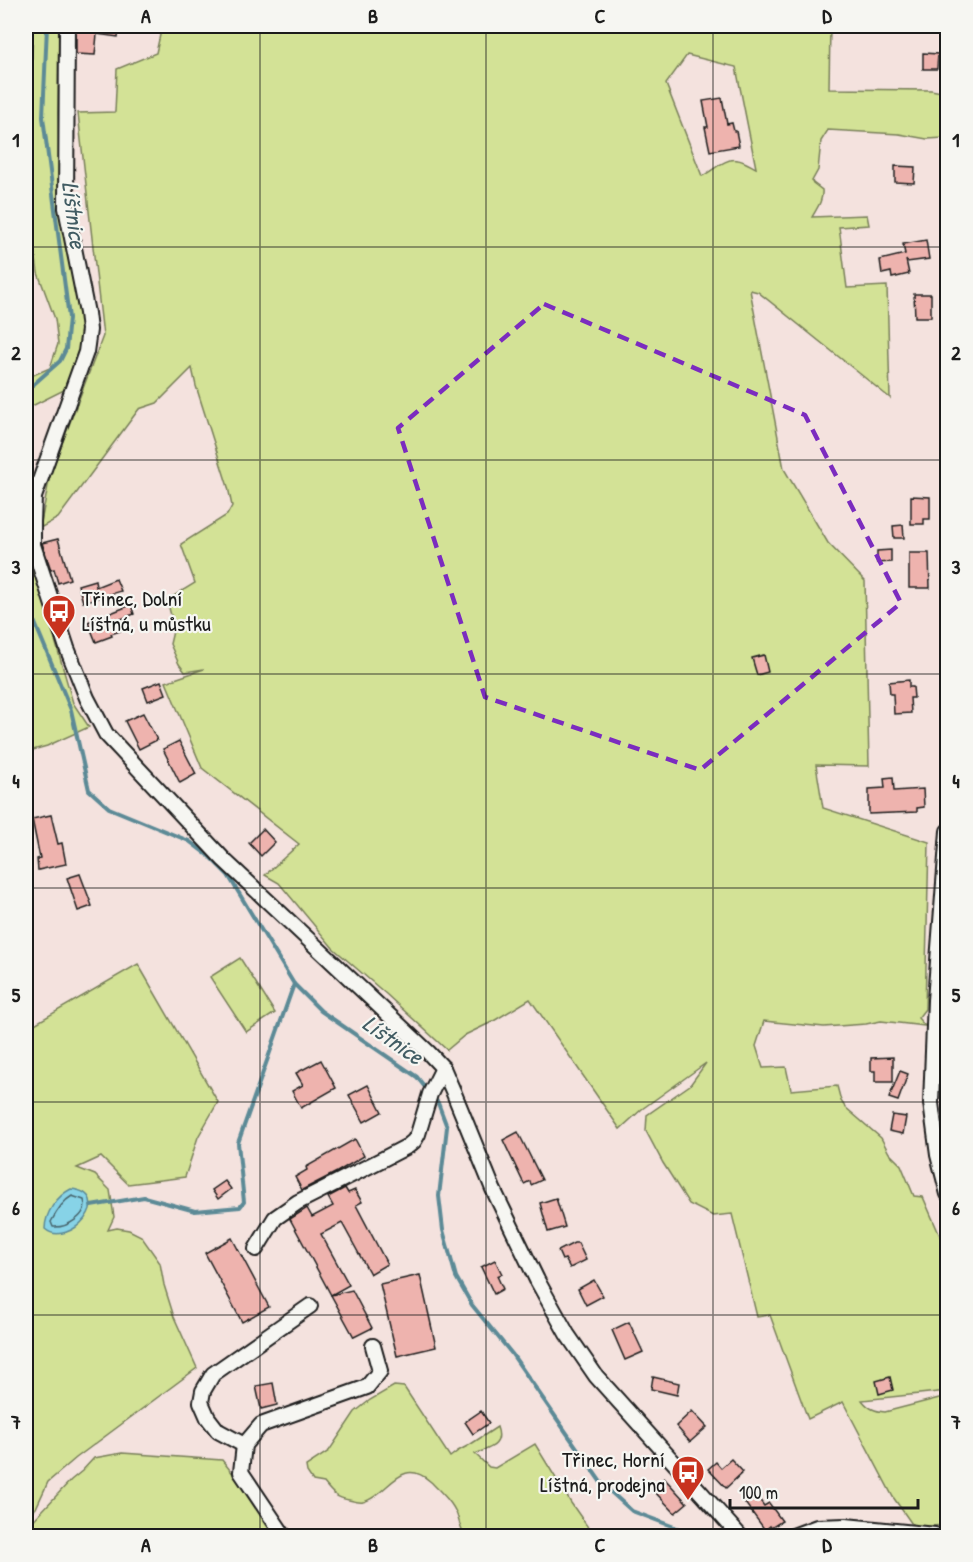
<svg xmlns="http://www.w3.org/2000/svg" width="973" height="1562" font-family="'Patrick Hand',sans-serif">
<rect width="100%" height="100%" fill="#f4e2de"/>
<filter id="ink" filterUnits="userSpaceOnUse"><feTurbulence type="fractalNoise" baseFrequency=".0167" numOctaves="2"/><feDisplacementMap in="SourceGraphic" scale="12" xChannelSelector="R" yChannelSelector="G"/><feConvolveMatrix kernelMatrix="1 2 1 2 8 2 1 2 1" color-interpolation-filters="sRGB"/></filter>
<g filter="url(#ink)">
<g fill="#d3e296" stroke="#787f59" stroke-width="1.5" fill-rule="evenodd">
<path d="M33 26H59L58 113 60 211 83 324 80 350 64 390 26 409V378L50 368 58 344 55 319 38 273 26 187V128L32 57Z"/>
<path d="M162 26H830L829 89 931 90 947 93V135L945 138 927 139 899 134 828 130 821 141 818 170 812 181 813 183 822 190C823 201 817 208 812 217L867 215 869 225 839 227 847 288 887 286 890 398 758 292 750 290 784 469 828 543 865 581 869 766 816 765 823 808 929 842 925 1009 918 1018 925 1026 881 1021 866 1024 824 1027 764 1021 756 1046 763 1068 786 1067 791 1090 837 1086 841 1101 845 1107 881 1138 889 1153 901 1165 914 1196 923 1197 947 1252V1391L862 1400C869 1409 875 1411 885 1412L947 1396V1525L914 1527 893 1497 843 1402 808 1419 770 1315 757 1317 732 1214 713 1216 689 1204 663 1163 646 1131 647 1115 690 1085 706 1063 642 1109 620 1129 530 999 492 1022 465 1035 447 1050 386 994 333 948 279 883 265 875 299 844 202 768 166 682 204 669 185 672 179 664 170 644 174 627 167 600 195 583 181 544 227 515 232 506 228 487 196 386 192 368 157 403 139 409 58 518 40 528 50 475 103 336 78 113 115 112 117 69 156 53ZM687 55 736 67 756 168C750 165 744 161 738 160 725 157 713 171 702 176L666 84Z"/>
<path d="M26 539 73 703 89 727 47 746 26 752Z"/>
<path d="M240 958 275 1013 246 1032 210 977Z"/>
<path d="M138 964 218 1102 198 1137 185 1177 128 1184 101 1157 77 1168 95 1175 110 1190 114 1217 108 1230 117 1228 129 1230 141 1236 160 1263 164 1285 174 1317 197 1368 76 1458 48 1482 36 1508 26 1518V1029Z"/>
<path d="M394 1386 404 1387 450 1457 458 1451 471 1444 497 1427C504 1446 489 1448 475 1454L489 1467 495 1468 535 1444 571 1503 594 1536H465C460 1529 460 1523 457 1515 453 1503 440 1491 431 1482 404 1458 392 1486 372 1498 371 1499 364 1502 363 1502 359 1503 353 1501 349 1500 336 1498 332 1493 324 1483L313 1481 307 1472 306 1466 329 1451 355 1412 370 1400Z"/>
<path d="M122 1453 222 1460 238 1480 275 1536H26V1528L71 1480 82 1471 94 1458Z"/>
</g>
<path fill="#87d3e7" stroke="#5c8a96" stroke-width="1.5" d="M71 1189C118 1194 69 1250 45 1229 45 1213 57 1196 71 1189Z"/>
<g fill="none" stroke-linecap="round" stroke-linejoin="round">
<path stroke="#47656d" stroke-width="1.5" d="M72 1196 84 1200C89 1216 66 1228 53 1227L51 1222C56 1212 63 1201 72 1196Z"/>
<g stroke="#5c8a96" stroke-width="4">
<path d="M26 391 60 361 66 349 69 318 43 117 47 26"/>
<path d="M26 589 32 616 71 710 89 790 109 808 189 841 210 857 228 875 294 984 321 1011 417 1077 428 1091"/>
<path d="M433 1097 438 1103 447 1127 439 1196 443 1230 456 1277 472 1305 512 1354 602 1484 632 1511 698 1536"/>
<path d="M91 1206 144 1197 195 1211 240 1207 244 1202 238 1143 294 984"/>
</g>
</g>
<g fill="#eeb3ae" stroke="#1c1c1c" stroke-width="1.5">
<path d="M76 26 83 27V26H120L118 37 97 34 95 55 76 54Z"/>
<path d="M923 53 938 54 937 69H923Z"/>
<path d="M722 98 727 124 732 123 734 131H736L739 146 710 151 705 127H708L703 101Z"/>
<path d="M895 166 915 167 914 183 895 182Z"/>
<path d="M926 240 929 259 907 262 906 260 909 274 892 278 891 272 882 274 880 260 905 254 903 244Z"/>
<path d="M914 294H931V317H915Z"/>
<path d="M911 496 930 497V519H924V524H911Z"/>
<path d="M903 525 904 538H894L893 526Z"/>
<path d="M58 539 70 579 58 583 54 569 51 570 42 543Z"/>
<path d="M891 550V562L877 563V551Z"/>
<path d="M909 553H929L930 588H909Z"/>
<path d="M116 579 121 591 83 602 78 585 95 580 96 587Z"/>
<path d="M131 605 134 614 116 621 120 631 111 634 112 636 96 642 88 622Z"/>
<path d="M764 655 768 672 757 675 752 658Z"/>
<path d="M909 680V687H913L914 698H910L911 713 894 714 893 694H890L889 682Z"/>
<path d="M161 681 166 694 148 701 143 688Z"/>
<path d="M143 713 157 740 139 749 125 721Z"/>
<path d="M179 741 196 774 180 783 163 749Z"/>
<path d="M893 777 894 791 923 789 924 807 917 808V812L869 814V789L885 788 884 778Z"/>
<path d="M51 815 58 844 62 843 66 864 38 870 37 859 40 858 32 819Z"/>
<path d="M263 829 275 842 261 856 249 843Z"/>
<path d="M80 874 92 906 78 911 67 878Z"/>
<path d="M893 1057V1082H875V1071H871V1058Z"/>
<path d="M321 1060 336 1088 301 1108 292 1091 303 1085 296 1073Z"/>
<path d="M900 1071 908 1074 898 1101 889 1098Z"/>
<path d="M368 1085 382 1112 364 1122 349 1095Z"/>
<path d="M892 1115 906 1117 903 1134 889 1131Z"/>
<path d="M518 1132 542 1180 531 1185 530 1181 524 1184 503 1140Z"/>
<path d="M355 1139 364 1156 337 1172 302 1190 295 1177 307 1170 306 1167Z"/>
<path d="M225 1181 231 1189 218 1199 212 1190Z"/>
<path d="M345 1188 348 1193 355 1190 362 1202 356 1205 387 1264 370 1274 342 1223 321 1234 349 1285 331 1295 290 1219 307 1208 312 1217 333 1206 328 1197Z"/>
<path d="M556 1198 565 1227 548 1232 540 1203Z"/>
<path d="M232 1238 269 1307 242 1322 205 1253Z"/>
<path d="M574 1243H578L586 1260 570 1268 565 1259 562 1260 558 1251Z"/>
<path d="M495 1260 502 1274 497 1276 503 1289 494 1294 481 1267Z"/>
<path d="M420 1275 436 1347 397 1356 380 1284Z"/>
<path d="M594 1280 603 1296 586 1305 578 1289Z"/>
<path d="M352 1290 372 1328 354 1337 331 1295Z"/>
<path d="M629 1322 643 1352 625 1360 612 1330Z"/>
<path d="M653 1377 679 1383 677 1395 651 1389Z"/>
<path d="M890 1377 893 1390 879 1394 876 1381Z"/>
<path d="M273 1383 277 1405 261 1409 256 1386Z"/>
<path d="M481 1411 489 1423 473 1434 465 1422Z"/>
<path d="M692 1411 707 1427 690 1442 676 1426Z"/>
<path d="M731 1459 743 1472 726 1488 708 1469 716 1462 721 1468Z"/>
<path d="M664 1478 687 1503 675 1513 652 1489Z"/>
<path d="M756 1495 764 1506 769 1503 782 1521 771 1528 770 1526 765 1530 745 1503Z"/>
</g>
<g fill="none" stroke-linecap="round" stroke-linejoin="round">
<defs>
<g id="minor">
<path d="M67 26 66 208 87 313 89 330 86 352 34 497 33 522V545L67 648 87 698 106 734 224 860 428 1052 443 1068 453 1091 493 1189 537 1280 567 1334 596 1376 740 1536"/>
<path d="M948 831 935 1000 931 1103 938 1155 948 1194"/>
<path d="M256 1249 275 1218 298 1202 383 1159 408 1146 414 1141 418 1134 430 1094 443 1068"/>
<path d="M244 1445 218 1431 208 1418 201 1402 203 1391 213 1374 310 1306"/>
<path d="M284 1536 241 1472 244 1445 261 1425 367 1387 380 1371 373 1346"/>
<path d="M793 1536 817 1527 846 1526 935 1535"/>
</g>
</defs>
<use href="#minor" stroke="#1c1c1c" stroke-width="18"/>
<use href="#minor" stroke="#f6f6f2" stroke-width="14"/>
</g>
</g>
<path fill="none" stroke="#7b2cbf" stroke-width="4.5" stroke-dasharray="12 8" stroke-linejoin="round" d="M544 304 805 415 901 603 700 770 485 697 398 428Z"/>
<path fill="none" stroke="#1c1c1c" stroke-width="1.5" stroke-opacity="0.55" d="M260 26V1536M486 26V1536M713 26V1536M26 247H948M26 460H948M26 674H948M26 888H948M26 1102H948M26 1315H948"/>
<defs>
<symbol id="bus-pin" viewBox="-11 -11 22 30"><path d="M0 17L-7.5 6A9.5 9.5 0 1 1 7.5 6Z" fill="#c8321e" stroke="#f6f6f2"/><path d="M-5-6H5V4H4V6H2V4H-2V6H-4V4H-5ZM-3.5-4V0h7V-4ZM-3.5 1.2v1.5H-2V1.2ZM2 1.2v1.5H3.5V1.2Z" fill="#fff"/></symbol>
</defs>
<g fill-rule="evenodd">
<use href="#bus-pin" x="40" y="592" width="38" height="52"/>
<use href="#bus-pin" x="669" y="1453" width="38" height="52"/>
</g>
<g text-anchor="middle" stroke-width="4.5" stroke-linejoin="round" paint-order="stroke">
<g font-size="22" fill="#1c1c1c" stroke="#f6f6f2" text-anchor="start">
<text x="82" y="606">Třinec, Dolní<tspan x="82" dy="25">Líštná, u můstku</tspan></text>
<text x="665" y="1467" text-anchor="end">Třinec, Horní<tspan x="665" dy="25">Líštná, prodejna</tspan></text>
</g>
<g font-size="24" font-style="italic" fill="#415c63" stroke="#f6f6f2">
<text transform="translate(74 215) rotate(83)" y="8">Líštnice</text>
<text transform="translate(393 1040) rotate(35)" y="8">Líštnice</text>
</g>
</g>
<rect width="973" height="1562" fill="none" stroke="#f6f6f2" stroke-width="66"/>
<path d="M730 1499v9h188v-9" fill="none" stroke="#1c1c1c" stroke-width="3"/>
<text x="739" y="1499" font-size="18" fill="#1c1c1c" stroke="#f6f6f2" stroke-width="4.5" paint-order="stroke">100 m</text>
<rect x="33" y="33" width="907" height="1496" fill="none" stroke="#1c1c1c" stroke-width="2"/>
<g font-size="20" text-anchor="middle" font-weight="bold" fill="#1c1c1c">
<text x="146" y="23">A</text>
<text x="373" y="23">B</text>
<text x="600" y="23">C</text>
<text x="827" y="23">D</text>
<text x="16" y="147">1</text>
<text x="956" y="147">1</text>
<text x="16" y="360">2</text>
<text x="956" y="360">2</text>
<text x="16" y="574">3</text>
<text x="956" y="574">3</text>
<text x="16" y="788">4</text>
<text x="956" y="788">4</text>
<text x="16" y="1002">5</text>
<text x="956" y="1002">5</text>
<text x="16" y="1215">6</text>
<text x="956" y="1215">6</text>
<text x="16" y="1429">7</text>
<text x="956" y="1429">7</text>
<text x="146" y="1552">A</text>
<text x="373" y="1552">B</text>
<text x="600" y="1552">C</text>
<text x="827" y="1552">D</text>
</g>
</svg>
